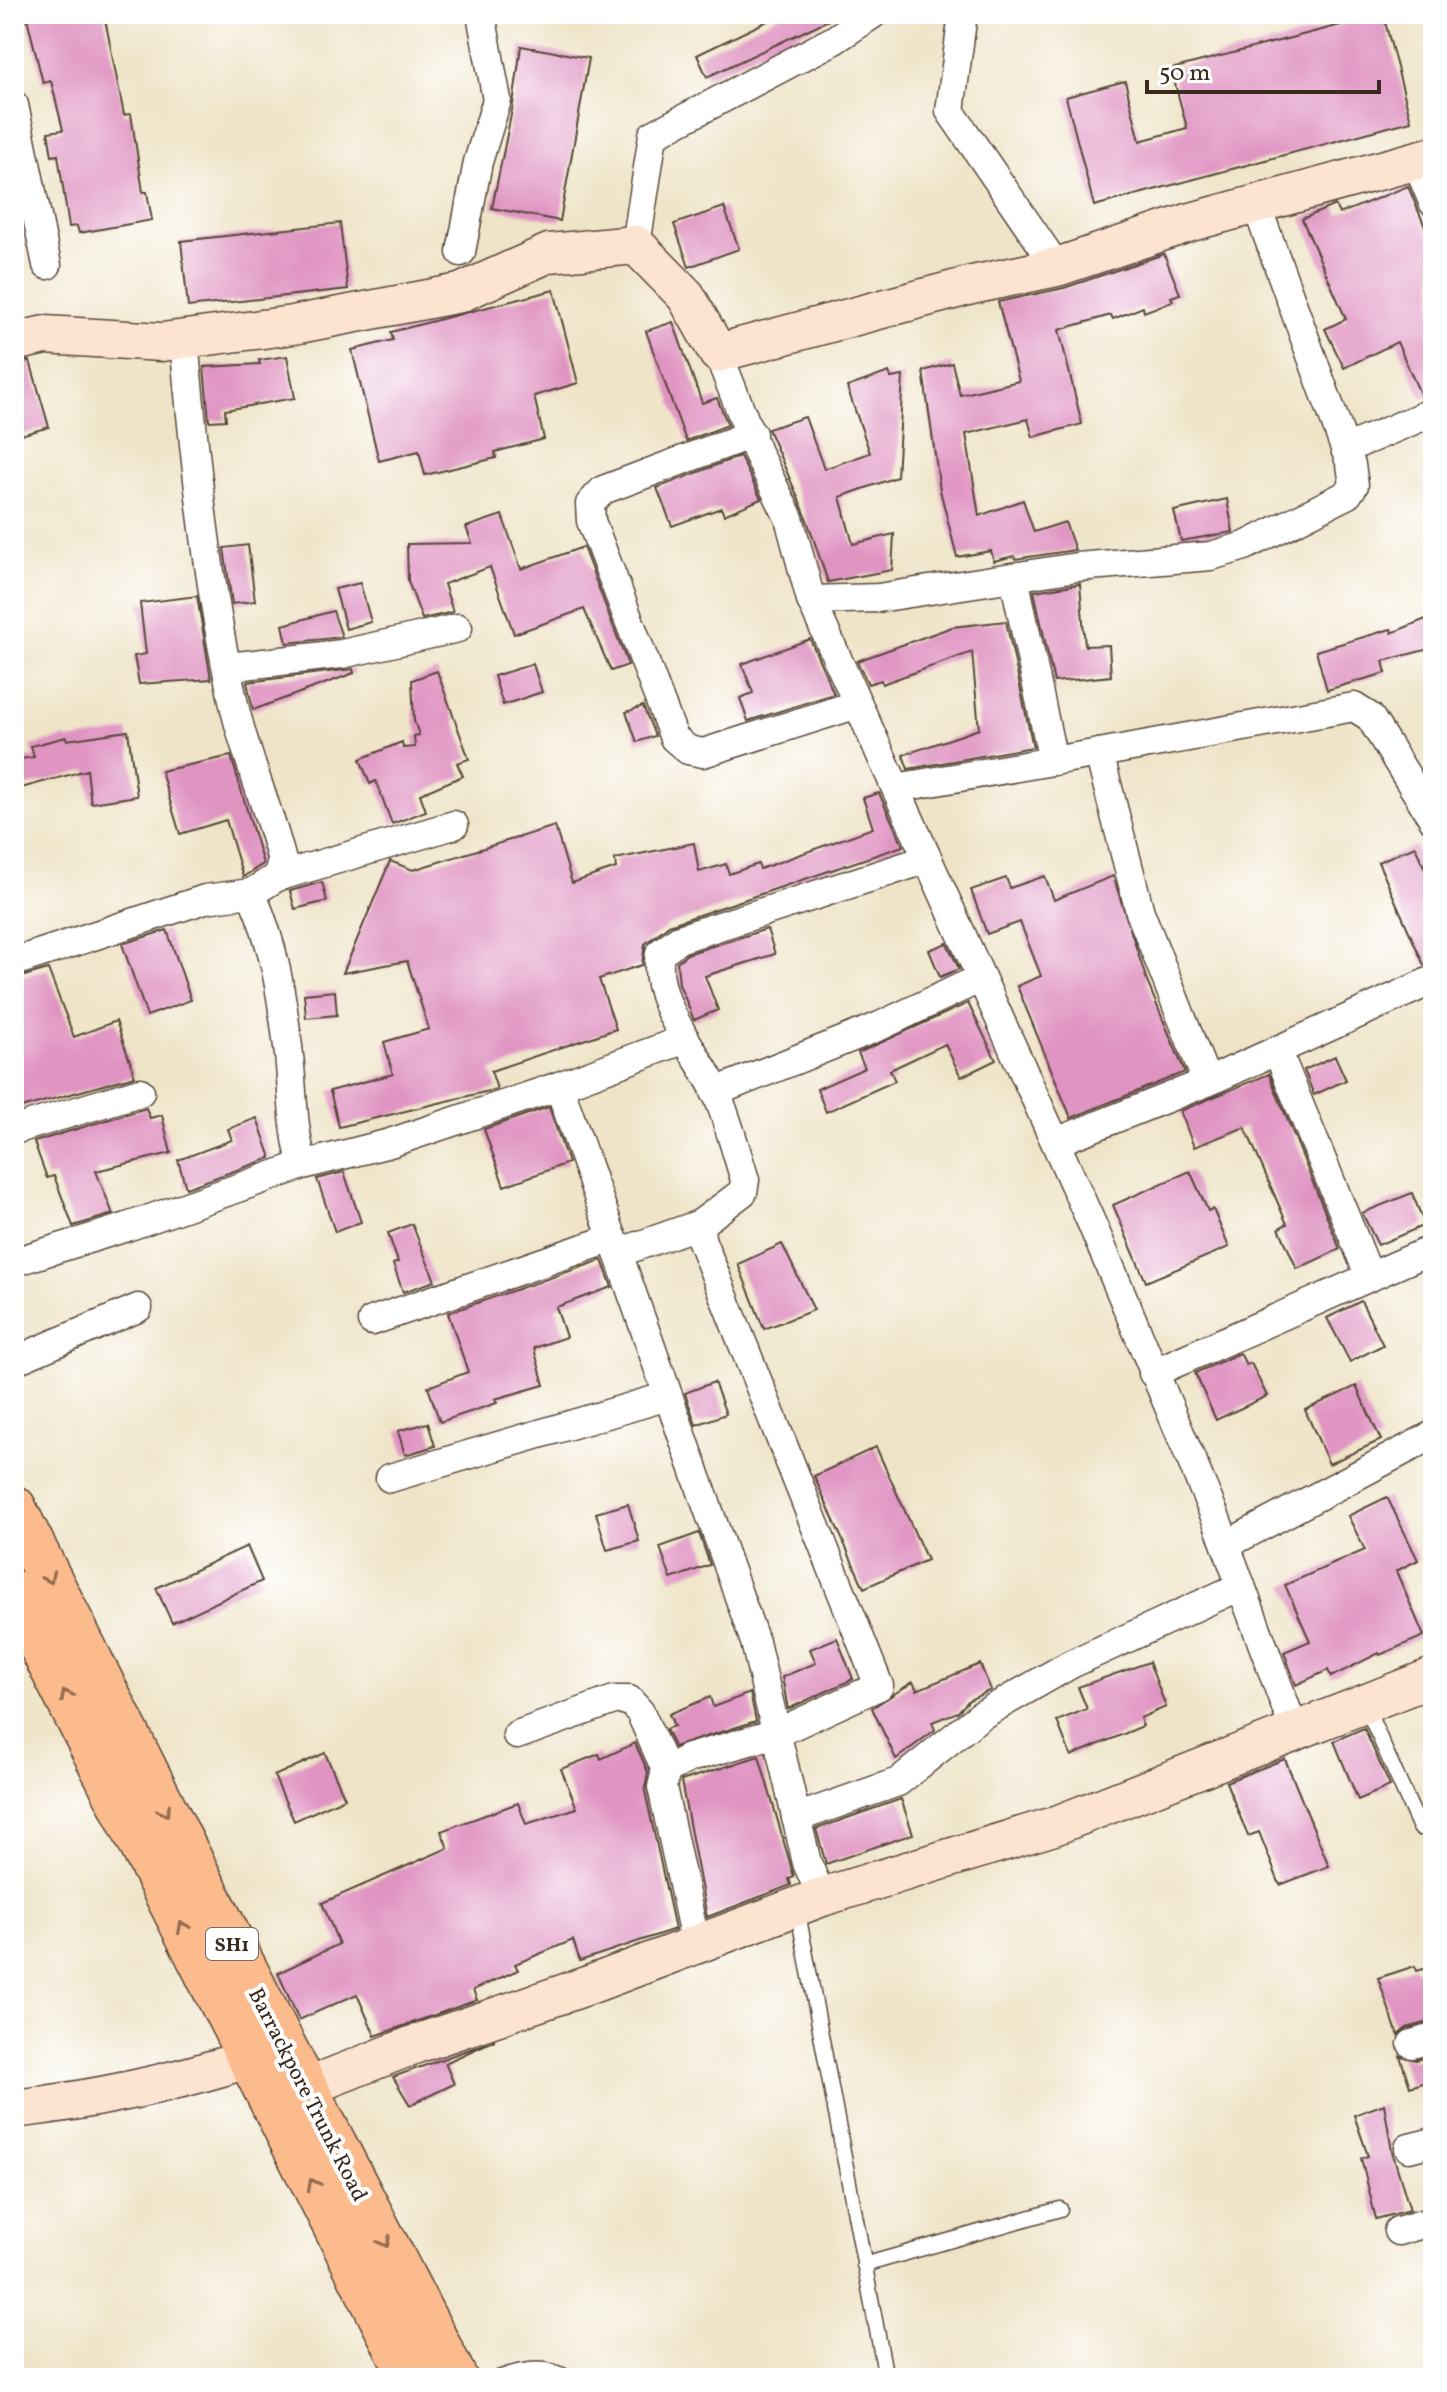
<svg xmlns="http://www.w3.org/2000/svg" width="1447" height="2392" font-family="Vollkorn,serif">
<rect width="100%" height="100%" fill="#fff"/>
<filter id="ink" filterUnits="userSpaceOnUse"><feTurbulence type="fractalNoise" baseFrequency=".0125" numOctaves="2"/><feDisplacementMap in="SourceGraphic" scale="16" xChannelSelector="R" yChannelSelector="G"/><feConvolveMatrix kernelMatrix="1 2 1 2 8 2 1 2 1" color-interpolation-filters="sRGB"/></filter>
<filter id="wash" filterUnits="userSpaceOnUse"><feTurbulence type="fractalNoise" baseFrequency=".006" numOctaves="4" result="noise"/><feDisplacementMap in="SourceGraphic" scale="32" xChannelSelector="R" yChannelSelector="G"/><feGaussianBlur stdDeviation="1.8" result="paint"/><feColorMatrix in="noise" values="0 0 0 0 0 0 0 0 0 0 0 0 0 0 0 0 0 1.4 0 .05"/><feComposite in="paint" operator="in"/></filter>
<g filter="url(#wash)">
<rect width="100%" height="100%" fill="#efe4c8"/>
<g id="blocks">
<g fill="#e094c2">
<path d="M26 14H104L124 115 131 114 143 192H147L152 220 79 233 77 226 69 227 58 155 52 156 48 132 63 130 51 81 43 83Z"/>
<path d="M782 14H841L707 77 697 55Z"/>
<path d="M1383 14 1411 121 1094 206 1066 97 1125 81 1140 141 1187 128 1171 69Z"/>
<path d="M521 46 589 58 560 221 492 208 513 105Z"/>
<path d="M1408 186 1433 246V395L1422 398 1397 342 1344 368 1325 329 1346 319 1302 219 1335 205 1339 214Z"/>
<path d="M724 207 739 249 689 267 674 224Z"/>
<path d="M340 223 348 289 188 307 181 241Z"/>
<path d="M1164 254 1180 294 1171 297 1173 301 1144 312 1143 307 1113 319 1111 315 1059 330 1082 424 1033 437 1028 419 966 434 979 516 1023 500 1034 532 1065 522 1075 550 1015 559 1014 556 994 561 991 551 957 557 940 490 923 371 952 363 960 395 1019 381 998 302 1064 288Z"/>
<path d="M554 290 578 383 534 396 544 439 495 452 496 458 425 475 419 451 379 461 352 350 393 340 391 332Z"/>
<path d="M673 322 702 403 717 398 728 425 686 441 646 331Z"/>
<path d="M287 356 295 398 225 410 226 420 209 421 204 367 260 364 259 360Z"/>
<path d="M30 361 49 427 14 437V363Z"/>
<path d="M889 372 891 378 903 376 897 477 840 497 853 544 894 534 892 570 828 582 804 511 768 429 805 417 824 469 870 453 847 387Z"/>
<path d="M740 456 761 499 724 515 721 508 672 526 657 488Z"/>
<path d="M1227 499 1233 532 1181 541 1174 511Z"/>
<path d="M502 515 521 569 583 547 628 665 611 671 584 609 514 634 490 567 444 584 453 612 422 619 408 581 407 544 472 543 466 527Z"/>
<path d="M248 545 255 601 232 604 224 548Z"/>
<path d="M360 583 371 622 346 629 335 589Z"/>
<path d="M1080 584 1085 646 1109 645 1111 676 1054 682 1034 591Z"/>
<path d="M197 596 211 679 139 684 134 656 146 654 140 603Z"/>
<path d="M333 611 342 637 287 643 283 625Z"/>
<path d="M1433 616V648L1383 661 1386 673 1327 690 1316 651 1391 629 1392 633Z"/>
<path d="M1006 621 1033 747 908 769 903 755 979 729 972 652 882 684 881 680 868 684 857 661 952 627Z"/>
<path d="M810 639 834 694 748 721 740 698 753 693 742 664Z"/>
<path d="M533 664 542 692 503 705 494 676Z"/>
<path d="M353 669 354 673 253 710 247 682Z"/>
<path d="M437 671 469 759 457 763 463 776 420 794 426 811 392 824 376 781 370 784 360 759 402 742 403 748 415 747 414 736 419 735 414 721 412 680Z"/>
<path d="M643 706 655 736 637 742 626 712Z"/>
<path d="M128 731 137 796 91 803 87 770 14 790V760L34 757 31 746 66 737 67 740Z"/>
<path d="M231 756 263 864 243 877 226 820 180 834 161 771Z"/>
<path d="M879 793 903 846 669 925 645 944 642 965 599 979 616 1029 491 1071 497 1089 339 1127 330 1091 393 1074 384 1042 429 1029 407 961 343 973 390 861 413 870 555 826 572 883 616 868 615 859 694 843 699 872 726 864 729 874 758 864 760 869 873 828 863 798Z"/>
<path d="M1415 846 1433 888V963L1424 965 1378 862Z"/>
<path d="M1045 876 1054 900 1113 876 1148 984 1185 1072 1071 1118 1017 986 1041 976 1020 922 987 934 971 890 1006 878 1010 888Z"/>
<path d="M322 882 327 901 295 909 290 891Z"/>
<path d="M767 929 775 954 705 976 718 1010 694 1020 679 984 677 962 687 954Z"/>
<path d="M167 930 191 1000 147 1016 122 944Z"/>
<path d="M947 943 959 969 940 977 929 950Z"/>
<path d="M48 969 74 1037 116 1021 135 1076 14 1110V979Z"/>
<path d="M335 991 337 1015 306 1018 304 994Z"/>
<path d="M968 1003 996 1060 961 1077 945 1044 890 1070 895 1081 826 1112 817 1089 865 1068 858 1053Z"/>
<path d="M1335 1056 1346 1080 1314 1095 1304 1070Z"/>
<path d="M1269 1074 1340 1249 1297 1269 1279 1228 1287 1224 1245 1127 1194 1147 1180 1111Z"/>
<path d="M549 1107 568 1163 504 1186 484 1129Z"/>
<path d="M146 1108 150 1118 162 1115 171 1153 96 1171 113 1214 73 1226 54 1176 47 1178 34 1142Z"/>
<path d="M257 1118 271 1158 186 1188 178 1160 232 1140 228 1129Z"/>
<path d="M1190 1171 1208 1211 1213 1209 1229 1247 1146 1282 1113 1205Z"/>
<path d="M344 1172 361 1222 335 1232 317 1179Z"/>
<path d="M1412 1193 1425 1225 1378 1245 1362 1213Z"/>
<path d="M412 1224 435 1281 403 1292 393 1264 398 1262 388 1233Z"/>
<path d="M782 1244 814 1310 764 1329 738 1264Z"/>
<path d="M602 1260 612 1287 556 1307 566 1337 534 1348 544 1385 495 1399 497 1403 440 1422 428 1387 468 1372 448 1313Z"/>
<path d="M1361 1301 1383 1345 1350 1362 1327 1318Z"/>
<path d="M1240 1353 1246 1365 1251 1363 1267 1396 1216 1420 1195 1373Z"/>
<path d="M714 1382 726 1414 696 1425 685 1393Z"/>
<path d="M1356 1386 1381 1440 1329 1464 1305 1410Z"/>
<path d="M428 1423 435 1446 405 1455 398 1431Z"/>
<path d="M876 1447 927 1560 864 1588 814 1476Z"/>
<path d="M1387 1497 1418 1560 1396 1571 1424 1636 1380 1655 1379 1653 1331 1677 1328 1670 1296 1685 1284 1652 1310 1641 1285 1585 1365 1550 1348 1516Z"/>
<path d="M628 1504 639 1541 607 1550 596 1513Z"/>
<path d="M699 1533 710 1565 671 1579 660 1547Z"/>
<path d="M247 1546 262 1581 172 1623 156 1588Z"/>
<path d="M837 1638 853 1679 788 1709 782 1677 816 1663 810 1649Z"/>
<path d="M1149 1662 1166 1707 1140 1718 1143 1726 1071 1756 1057 1721 1087 1709 1078 1687Z"/>
<path d="M980 1664 991 1690 969 1700 958 1712 932 1722 935 1730 896 1759 872 1708 913 1682 917 1690Z"/>
<path d="M750 1693 756 1721 674 1747 666 1729 674 1726 669 1714 710 1697 713 1707Z"/>
<path d="M1364 1728 1390 1786 1358 1800 1334 1741Z"/>
<path d="M635 1743 648 1772 645 1791 675 1929 580 1961 573 1940 515 1964 518 1970 473 1990 477 2000 375 2036 357 1994 299 2020 278 1973 339 1944 322 1903 448 1848 441 1831 518 1803 526 1824 577 1808 561 1769 599 1754 601 1759Z"/>
<path d="M325 1753 345 1798 294 1821 274 1776Z"/>
<path d="M759 1756 794 1877 789 1879 791 1885 707 1917 681 1781Z"/>
<path d="M1285 1759 1329 1866 1280 1885 1259 1832 1248 1836 1226 1782Z"/>
<path d="M901 1799 913 1834 826 1864 816 1829Z"/>
<path d="M1415 1966 1417 1971 1433 1966V2021L1407 2028 1398 2035 1378 1978Z"/>
<path d="M495 2040 445 2063 454 2084 410 2105 393 2077Z"/>
<path d="M1400 2056 1416 2060 1433 2056V2080L1410 2087Z"/>
<path d="M1384 2104 1392 2151 1410 2210 1376 2219 1361 2158 1368 2156 1354 2115Z"/>
</g>
</g>
</g>
<g filter="url(#ink)">
<use href="#blocks" fill-opacity="0" stroke="#564638" stroke-width="2"/>
<g fill="none" stroke-linecap="round" stroke-linejoin="round">
<defs>
<g id="lane">
<path d="M1365 1705 1420 1828"/>
<path d="M797 1908 886 2378"/>
<path d="M864 2265 1060 2209"/>
<path d="M498 2378C520 2370 546 2364 567 2378"/>
</g>
<g id="street">
<path d="M963 14 950 111 1057 267"/>
<path d="M14 105 47 265"/>
<path d="M1416 161 1433 202"/>
<path d="M636 245 653 135 834 40 873 14"/>
<path d="M461 252 478 162 497 100 481 14"/>
<path d="M184 340C195 464 208 587 235 709 247 760 269 809 282 861L277 877 251 893"/>
<path d="M718 353 757 452 789 518 811 600 1092 1224 1217 1521 1295 1732"/>
<path d="M752 434 603 490 590 504 591 521 674 738 688 750 703 753 858 704"/>
<path d="M1345 449 1433 412"/>
<path d="M1014 577 1053 761"/>
<path d="M811 600 878 598 1077 567 1211 556 1245 546 1348 494 1354 485 1351 465 1256 204"/>
<path d="M228 667 342 654 458 628"/>
<path d="M896 788 1099 753"/>
<path d="M277 877 454 825"/>
<path d="M14 962 205 899 251 893C275 945 282 997 289 1055 293 1092 292 1128 303 1165"/>
<path d="M1277 1050 1369 1275"/>
<path d="M1207 1082 1140 912 1099 753 1354 707 1370 717 1433 819"/>
<path d="M559 1086 683 1040"/>
<path d="M715 1092 880 1026 981 978"/>
<path d="M14 1130 140 1092"/>
<path d="M1056 1142 1207 1082 1433 980"/>
<path d="M618 1253 700 1224"/>
<path d="M14 1262 127 1227 303 1165 390 1143 559 1086 755 1642 807 1863 822 1897"/>
<path d="M372 1321 613 1238"/>
<path d="M14 1361 138 1308"/>
<path d="M1153 1373 1433 1249"/>
<path d="M390 1478 668 1396"/>
<path d="M1226 1545 1433 1435"/>
<path d="M517 1735 614 1700H629L640 1712 666 1770"/>
<path d="M796 1818 898 1782 980 1716 1071 1664 1241 1586"/>
<path d="M696 1945 662 1787 666 1770 689 1758 777 1733 879 1686 701 1239 700 1224 743 1192 745 1180C736 1151 728 1120 716 1092 697 1051 651 1002 660 953L679 939 928 859"/>
<path d="M1412 2044 1433 2038"/>
<path d="M1409 2148 1433 2142"/>
<path d="M1398 2231 1433 2221"/>
</g>
<g id="secondary">
<path d="M14 342 45 335 162 342 293 325 460 293 549 253 636 245 686 296 718 353 972 285 1057 267 1191 222 1433 156"/>
<path d="M279 2098 416 2044 589 1985 822 1897 1054 1826 1433 1677"/>
<path d="M14 2109C93 2100 174 2083 250 2058"/>
</g>
<g id="primary">
<path d="M14 1508 277 2033 455 2378"/>
<path d="M14 1593 412 2378"/>
</g>
</defs>
<use href="#lane" stroke="#564638" stroke-width="17"/>
<use href="#street" stroke="#564638" stroke-width="31"/>
<use href="#secondary" stroke="#564638" stroke-width="41"/>
<use href="#primary" stroke="#564638" stroke-width="47"/>
<use href="#lane" stroke="#fff" stroke-width="14"/>
<use href="#street" stroke="#fff" stroke-width="28"/>
<use href="#secondary" stroke="#fde4d1" stroke-width="38"/>
<use href="#primary" stroke="#fbbb8c" stroke-width="44"/>
</g>
<defs><path id="oneway-chevron" d="M-2-3.5L2.5 0L-2 3.5" fill="none" stroke-width="1.6" stroke-linecap="round" stroke-linejoin="round" transform="scale(2)"/></defs>
<g stroke="#916b50">
<use href="#oneway-chevron" transform="translate(49 1578) rotate(63)"/>
<use href="#oneway-chevron" transform="translate(66 1695) rotate(-117)"/>
<use href="#oneway-chevron" transform="translate(165 1811) rotate(63)"/>
<use href="#oneway-chevron" transform="translate(183 1927) rotate(-117)"/>
<use href="#oneway-chevron" transform="translate(313 2184) rotate(-117)"/>
<use href="#oneway-chevron" transform="translate(385 2242) rotate(63)"/>
</g>
</g>
<g text-anchor="middle" stroke-width="8" stroke-linejoin="round" paint-order="stroke">
<rect fill="#fff" stroke="#766a62" stroke-width="2" x="206" y="1928" width="52" height="32" rx="6"/>
<g font-size="20" font-weight="bold" fill="#3b2a1e">
<text x="232" y="1951">SH1</text>
</g>
<g font-size="22" fill="#3b2a1e" stroke="#fff">
<text transform="translate(309 2094) rotate(63)" y="8">Barrackpore Trunk Road</text>
</g>
</g>
<rect width="1447" height="2392" fill="none" stroke="#fff" stroke-width="48"/>
<path d="M1147 80v12h232v-12" fill="none" stroke="#3b2a1e" stroke-width="4"/>
<text x="1159" y="80" font-size="24" fill="#3b2a1e" stroke="#ffffff" stroke-width="6" paint-order="stroke">50 m</text>
</svg>
